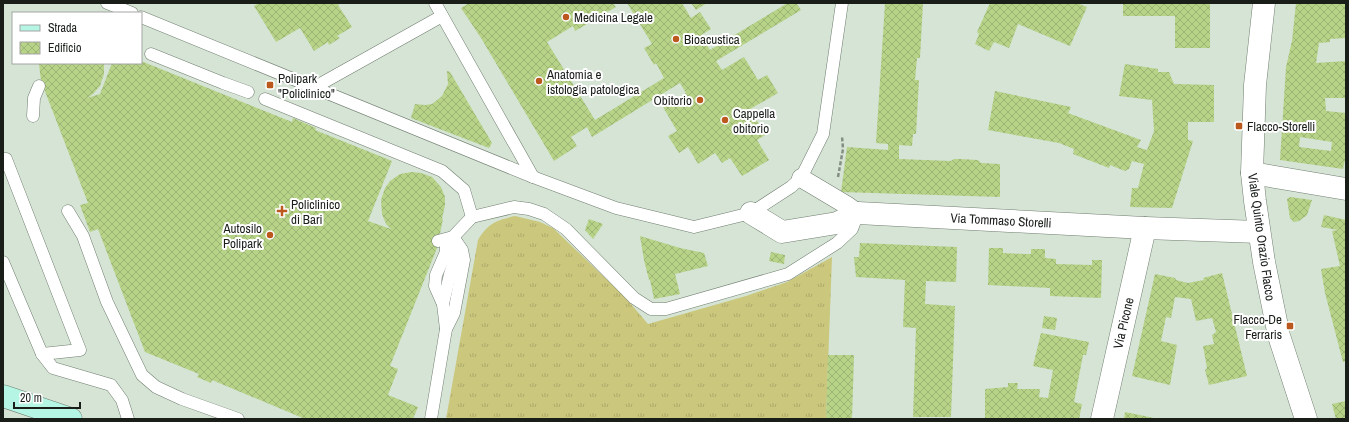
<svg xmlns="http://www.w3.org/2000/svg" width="1349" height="422" font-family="'Archivo Narrow',sans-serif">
<defs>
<pattern id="grass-tufts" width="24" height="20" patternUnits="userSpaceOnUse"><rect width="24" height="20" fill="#cbc77c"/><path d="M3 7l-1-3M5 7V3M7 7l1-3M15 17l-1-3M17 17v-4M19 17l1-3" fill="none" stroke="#aeaa6b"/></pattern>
<pattern id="building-cross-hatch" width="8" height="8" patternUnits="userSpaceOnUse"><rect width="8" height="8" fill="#b7d387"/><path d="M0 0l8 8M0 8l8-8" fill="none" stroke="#9db574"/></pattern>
</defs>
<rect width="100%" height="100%" fill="#d5e4d5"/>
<path fill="url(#grass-tufts)" d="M515 216 540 222 553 228 625 297 648 324 746 296 787 282 832 257 826 419H446L478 240C488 223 497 220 515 216Z"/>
<g fill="url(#building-cross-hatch)" fill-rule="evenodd">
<path d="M259 3H341L338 5 352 27 337 36 340 38 329 45 328 42 314 51 300 28 276 42 254 6Z"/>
<path d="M469 3H613L616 7 575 31 573 26 547 42 595 120 664 78 656 63 654 65 644 48 652 44 627 3H682L691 18 700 12 711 29 701 35 710 50 786 4 785 3H796L801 10 716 61 722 70 744 57 758 80 767 75 778 93 750 109 765 135 757 140 769 160 742 176 730 158 722 163 715 153 698 164 688 147 679 153 668 136 677 131 663 107 686 93 680 83 592 137 587 127 571 137 577 146 554 161 481 38 461 8Z"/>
<path d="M691 3H707L696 10Z"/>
<path d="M885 3H923L920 58H917L915 80H919L916 134H913L912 146 899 145V159L951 161 954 159H960L978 160 981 163 1000 164V197L841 192 847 147 888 150V144L876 143Z"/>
<path d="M990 3H1077L1087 7 1070 46 1018 24 1009 48 994 42 989 51 975 44 979 34 977 32Z"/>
<path d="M1123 3H1210V48H1175V16H1123Z"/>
<path d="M1296 3H1346V38L1330 39V42L1319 43 1316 63 1346 61V98H1325L1326 111 1346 113V155L1343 169 1280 160 1286 67 1292 41ZM1300 137 1332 142 1331 151 1299 147Z"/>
<path d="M141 61 292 122 293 118 316 128 315 130 392 161 368 221 391 229 386 224 382 214 381 200 385 188 390 181 400 174 412 172 421 173 432 177 441 187 445 197V205L442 219H443L437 248 390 366 398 369 388 395 418 407 413 419H305L212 380 211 383 197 377 199 374 145 352 98 229 90 232 80 205 88 203 41 81 39 64 104 63V74L100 86 93 94 87 98 100 94 112 63H141Z"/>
<path d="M1125 64 1158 69V72H1169L1174 84 1214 85V122H1188V140L1193 141 1172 208 1130 207 1132 188H1138L1144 164 1132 161 1129 169 1125 171 1110 165 1109 168 1073 154 1074 149 1059 143 988 130 995 91 1071 107 1068 113 1141 140 1137 147 1147 150 1154 131 1152 100 1119 96Z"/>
<path d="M447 71 450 72 492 143 489 148 411 118 415 104 425 105 432 104 442 96 448 84Z"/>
<path d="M1290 197 1312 200 1307 215 1299 221 1294 222 1290 218 1287 199Z"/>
<path d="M1324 215 1346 220V361L1343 362 1325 293 1321 269 1340 266 1332 231 1338 230 1321 227Z"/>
<path d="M589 219 603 224 593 239 585 230Z"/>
<path d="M640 236 680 248 704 253 708 266 675 274 680 294 654 299 650 280H649L644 260Z"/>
<path d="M860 243 957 247 956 282 926 281 925 304 955 306 951 417H913L916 328 903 327 905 280 856 277 854 257H859Z"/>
<path d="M989 248H1003V253L1024 254H1031V249H1045V258L1056 259V264L1092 265V260H1102L1101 298 1050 296V288L988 285Z"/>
<path d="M771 252 785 255 784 264 769 261Z"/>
<path d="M1222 273 1247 376 1209 385 1205 370 1207 368 1203 346 1214 344 1212 335 1216 332 1212 318 1196 321 1191 299 1175 297 1171 318 1166 317 1161 341 1177 345 1170 385 1132 376 1155 274 1175 278 1176 280 1188 283 1204 280 1203 278Z"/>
<path d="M1044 316 1057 318 1055 330 1042 328Z"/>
<path d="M1041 333 1089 342 1086 355H1083L1074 402 1082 404 1079 419H985V389L1008 387V383H1018L1017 389H1040L1039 397 1048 398 1053 370 1033 366Z"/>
<path d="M828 355H854L852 419H826Z"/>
<path d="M1346 401V419H1336L1332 404Z"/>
<path d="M1125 412 1154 418V419H1124Z"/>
</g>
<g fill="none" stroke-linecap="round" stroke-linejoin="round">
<defs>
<g id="service">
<path d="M107 3 132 13"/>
<path d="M435 3 533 177"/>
<path d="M141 17 533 177 616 208 694 227 751 213 791 187 801 178 823 134 842 3"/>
<path d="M151 54 223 83 248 92"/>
<path d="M315 87 442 16"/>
<path d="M265 99 442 171 464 190 472 217"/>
<path d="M33 116 34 98 39 86"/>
<path d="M3 159H6L80 350 42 354"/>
<path d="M68 211 83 236 107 302 142 375 156 387 182 399 238 419"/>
<path d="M438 241 453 237 472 217 514 207 529 209 544 214 566 229 634 298 651 309H666L788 274 837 243 852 229 858 213"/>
<path d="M3 262 42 354 53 368 111 385 122 400 128 419"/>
<path d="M443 304 435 286 436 275 446 252V240"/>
<path d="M446 329 443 304 450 274 456 255 454 243"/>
<path d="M431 419 446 329 454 313 464 260 462 250 453 237"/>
</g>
<path id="pedestrian" d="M801 178 848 206 858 213"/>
<g id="minor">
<path d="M1252 173 1346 189"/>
<path d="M751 213 782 232 837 223 858 213 1145 228 1259 232"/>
<path d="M1102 419 1145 228"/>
</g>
<path id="tertiary" d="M1264 3 1255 85 1252 173 1255 201 1264 262 1279 336 1306 419"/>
<path id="secondary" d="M3 396 71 419"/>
</defs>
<use href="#service" stroke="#717e71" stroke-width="13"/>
<use href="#pedestrian" stroke="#717e71" stroke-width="19"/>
<use href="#minor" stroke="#717e71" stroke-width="23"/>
<use href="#tertiary" stroke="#717e71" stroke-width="23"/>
<use href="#secondary" stroke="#717e71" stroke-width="23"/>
<path stroke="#848f84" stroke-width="2.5" stroke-dasharray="4 2" stroke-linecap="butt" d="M838 177 843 149 842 136"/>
<use href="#service" stroke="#fff" stroke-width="12"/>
<use href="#pedestrian" stroke="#fff" stroke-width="18"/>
<use href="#minor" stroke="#fff" stroke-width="22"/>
<use href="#tertiary" stroke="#fff" stroke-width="22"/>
<use href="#secondary" stroke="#b4f5e3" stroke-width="22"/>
</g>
<g fill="#ba581e" stroke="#fff" stroke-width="1.5">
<circle cx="566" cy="17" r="4"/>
<circle cx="676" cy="39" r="4"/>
<circle cx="539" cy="81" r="4"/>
<rect x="266" y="81" width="8" height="8" rx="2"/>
<circle cx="700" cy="100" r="4"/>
<circle cx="725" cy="120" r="4"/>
<rect x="1235" y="122" width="8" height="8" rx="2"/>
<path d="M280 205h4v4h4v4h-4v4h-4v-4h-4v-4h4z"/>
<circle cx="270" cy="235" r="4"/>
<rect x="1286" y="322" width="8" height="8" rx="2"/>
</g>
<g text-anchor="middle" stroke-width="4" stroke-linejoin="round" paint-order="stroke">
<g font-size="13" fill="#191e19" stroke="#fff" text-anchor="start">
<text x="574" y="22">Medicina Legale</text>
<text x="684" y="44">Bioacustica</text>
<text x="547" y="79">Anatomia e<tspan x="547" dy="15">istologia patologica</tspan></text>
<text x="278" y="83">Polipark<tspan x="278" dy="15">"Policlinico"</tspan></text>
<text x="692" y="105" text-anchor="end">Obitorio</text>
<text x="733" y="118">Cappella<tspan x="733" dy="15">obitorio</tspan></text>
<text x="1247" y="131">Flacco-Storelli</text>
<text x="291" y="209">Policlinico<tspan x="291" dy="15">di Bari</tspan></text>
<text x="262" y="233" text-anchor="end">Autosilo<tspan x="262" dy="15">Polipark</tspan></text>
<text x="1282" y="324" text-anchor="end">Flacco-De<tspan x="1282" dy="15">Ferraris</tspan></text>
</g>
<g font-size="13" fill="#191e19" stroke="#fff">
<text transform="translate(1001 220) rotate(3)" y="5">Via Tommaso Storelli</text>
<text transform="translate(1262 237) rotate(82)" y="5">Viale Quinto Orazio Flacco</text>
<text transform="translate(1123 323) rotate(-77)" y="5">Via Picone</text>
</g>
</g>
<rect width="1349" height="422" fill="none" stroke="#191e19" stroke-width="8"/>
<rect x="12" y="12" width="130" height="52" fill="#ffffff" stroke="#a3a5a3"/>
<rect x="20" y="25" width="20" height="6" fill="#b4f5e3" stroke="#a3a5a3"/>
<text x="48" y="32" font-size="12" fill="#191e19">Strada</text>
<rect x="20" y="42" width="20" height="12" fill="url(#building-cross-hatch)" stroke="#a3a5a3"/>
<text x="48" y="52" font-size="12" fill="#191e19">Edificio</text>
<path d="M14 402v6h66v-6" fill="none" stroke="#191e19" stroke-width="2"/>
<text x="20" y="402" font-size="12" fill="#191e19" stroke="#ffffff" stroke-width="3" paint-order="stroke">20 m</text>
</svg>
